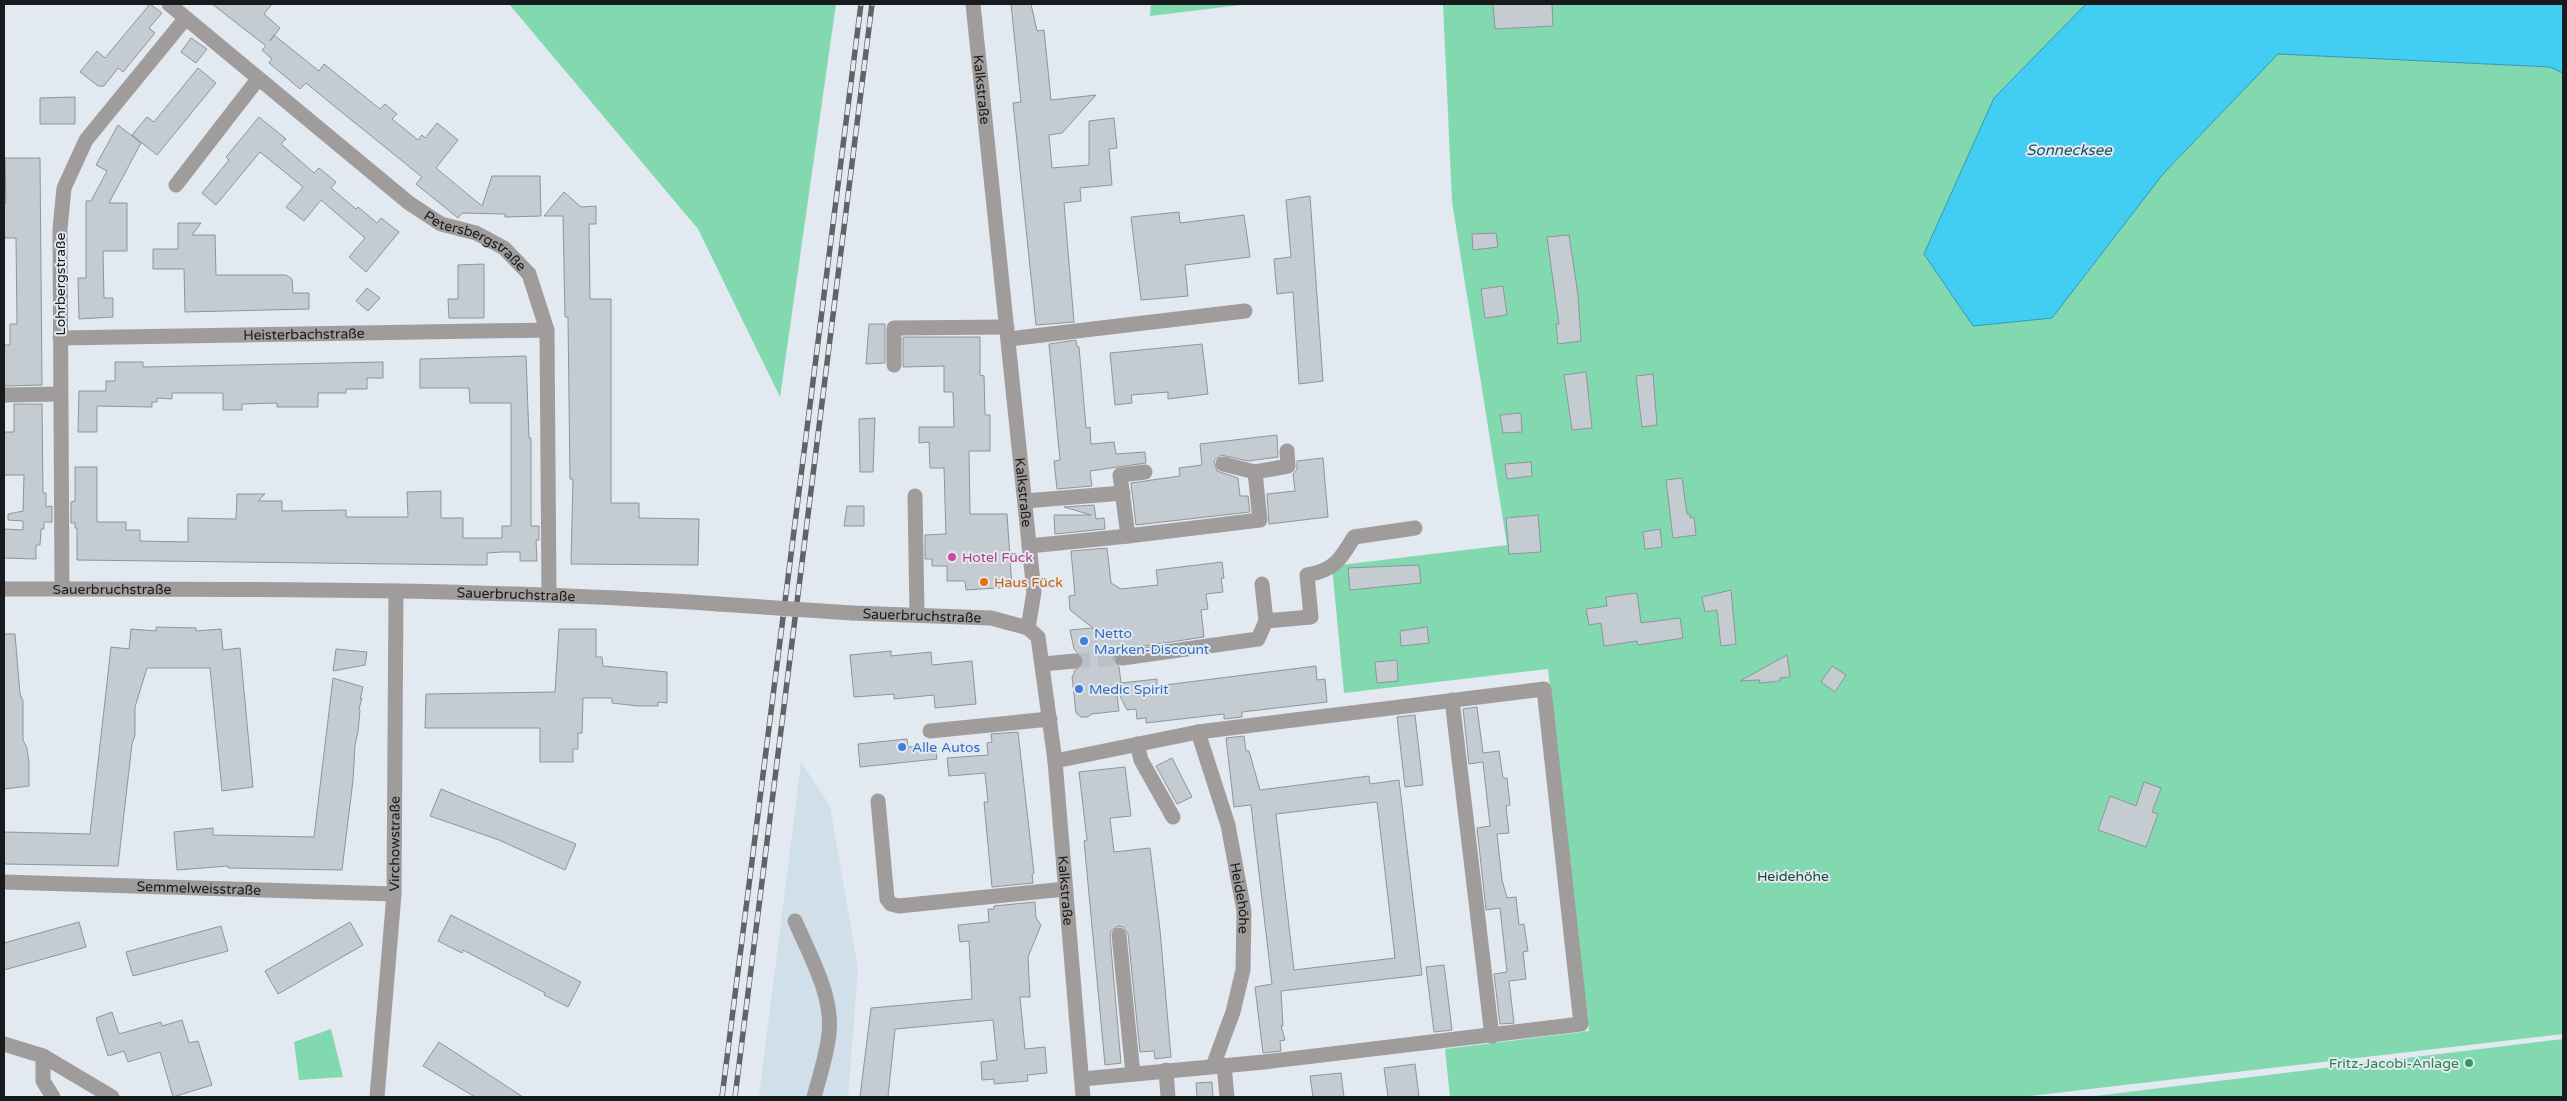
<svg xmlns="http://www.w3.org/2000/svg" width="2567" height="1101" font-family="'Varela Round',sans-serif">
<rect width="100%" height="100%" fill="#e2e9f0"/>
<path fill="#d0dfea" d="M801 762 830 806 858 969 848 1097H759Z"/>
<g fill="#82d9b0">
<path d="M509 4H836L780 397 698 229Z"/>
<path d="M1151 4H1249L1150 16Z"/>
<path d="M1443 4H2086L1994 98 2163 174 2278 54 2550 67 2563 73V1034L2022 1097H1450L1445 1049 1589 1031 1548 669 1344 693 1332 566 1507 545 1452 202Z"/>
<path d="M331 1029 343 1077 299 1080 294 1042Z"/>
<path d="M2563 1039V1097H2087Z"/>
</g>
<path fill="#42cdf2" stroke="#3598b2" d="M2086 4H2563V73L2550 67 2278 54 2163 174 2052 318 1973 326 1924 254 1994 98Z"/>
<g fill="#c4cbd1" stroke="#8e959a" fill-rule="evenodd">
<path d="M150 4 162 13 149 28 155 33 123 72 118 68 104 86H98L80 72 97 51 105 58Z"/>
<path d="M212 4H272L264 14 280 28 270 41 274 35 319 71 324 64 380 109 385 104 397 114 392 119 418 140 422 135 425 138 437 123 458 140 436 168 482 206 492 176H540L541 216 505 217V214L462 213 458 218 416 184 422 177 339 110 306 83 300 89 269 63 272 59 262 50 266 46Z"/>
<path d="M1011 4H1031L1037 31 1044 30 1051 100 1096 95 1062 133 1049 135 1052 168 1089 165V121L1114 118 1117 148 1109 149 1112 185 1080 188 1081 201 1064 203 1074 322 1036 325 1013 103 1021 102Z"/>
<path d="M1493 4H1552L1553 26 1495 29Z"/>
<path d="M191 38 207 49 196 63 181 52Z"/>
<path d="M198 68 216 83 157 155 132 135 147 117 154 122Z"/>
<path d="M75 97V124H40V98Z"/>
<path d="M259 117 286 139 281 144 314 173 319 168 336 182 331 188 356 209 358 207 377 223 381 218 399 232 366 272 349 257 365 238 321 200 304 221 286 207 303 187 260 152 216 205 202 193 229 160 226 157Z"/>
<path d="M118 125 141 143 109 203H127V251H103L104 298H113V317L79 319 78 278H86V201H91L107 171 96 165Z"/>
<path d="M5 158H40L42 385 4 386V345H10V324H17L16 238H5L4 227V203H6Z"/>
<path d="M564 192 581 207 596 206V224H589L590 299H611V503H639V518L699 519 698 565 571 564 573 479H570L568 317H565L563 216H544Z"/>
<path d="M1310 196 1323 381 1299 384 1293 292 1277 294 1274 259 1291 257 1286 200Z"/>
<path d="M1179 212 1180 223 1244 215 1250 257 1185 265 1188 296 1141 300 1131 217Z"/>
<path d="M178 223H201L192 235H215L216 275H286L292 279 293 293H309V309L185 312 184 269H153V249H178Z"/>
<path d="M1496 233 1498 247 1473 250 1472 234Z"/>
<path d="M1569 235 1578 295 1581 341 1558 344 1556 324H1559L1547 237Z"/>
<path d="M484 264V318H449L448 299H458V265Z"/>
<path d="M1503 286 1507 315 1485 318 1481 289Z"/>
<path d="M367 288 380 298 368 311 356 301Z"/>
<path d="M869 324H885V363L866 364Z"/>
<path d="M903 337H980V375L984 376 985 415H990V451H969L970 514H1007L1012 587 966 590 965 581H947V566H932V559H925V535L946 534 944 468H930L929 442 919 443V427H954L953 392H944V366L903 367Z"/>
<path d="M1076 340 1077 347H1079L1086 428 1090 427 1091 444 1114 442 1116 454 1145 452 1146 463 1090 471 1092 486 1057 489 1054 461 1060 460 1049 344Z"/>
<path d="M1202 344 1208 394 1168 399V392L1131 395 1132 403 1115 405 1110 353Z"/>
<path d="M526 356 529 438H531V526H539V540H536L537 561H520V552H502L487 553V565H476L77 560V528H75V523H71V502L75 501V467H97V522H126V530H140V541L188 542V518L236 519 237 494H265L258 501H282V511L346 510V517H408L407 492 441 491V518H463V538H502V526H511V403H470L469 388H420V359Z"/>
<path d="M115 362H143V367L383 362V378H367V389H346V393H318V407H277V403L242 404V410H223V393H172V399L157 398V402H152V407L97 406V432H78L79 391H106V381H115Z"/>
<path d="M1586 372 1592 428 1572 430 1564 375Z"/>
<path d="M1653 374 1657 425 1642 427 1636 376Z"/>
<path d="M14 404H42L43 493H46V507L52 506V522H44V529H41L40 545H36V559L4 558V529L23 530V521L8 520V514L23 511 24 475H4V432H14Z"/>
<path d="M1521 413 1522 432 1503 433 1500 415Z"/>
<path d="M875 418 873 472H860L859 419Z"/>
<path d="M1277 435 1278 457 1248 461 1221 455 1214 461 1217 471 1238 478 1240 496H1248L1250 512 1136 525 1131 483 1180 476 1179 468 1202 465 1200 444Z"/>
<path d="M1323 458 1328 517 1269 524 1267 494 1295 491 1293 474 1297 469V461Z"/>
<path d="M1531 462 1532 476 1507 479 1505 464Z"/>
<path d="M1682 478 1687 514H1690V518L1694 517 1696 535 1673 538 1666 480Z"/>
<path d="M1094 505 1096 519 1104 518 1105 529 1055 534 1054 515H1091L1064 507Z"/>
<path d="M847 506H864V526H844Z"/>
<path d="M1538 515 1541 552 1509 554 1506 518Z"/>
<path d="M1660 529 1662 547 1645 549 1643 532Z"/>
<path d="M1107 548 1111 583 1121 589 1158 585 1156 570 1222 562 1224 578H1221L1223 592 1206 594 1208 609 1201 610 1204 637 1117 650 1113 659 1119 667 1121 683 1157 679V686L1316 666 1317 680 1325 679 1327 702 1242 712V717L1224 719V714L1146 723V718L1137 719 1136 709 1127 710 1116 688 1119 711 1091 714 1088 717H1081L1076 713 1072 676 1074 675V671L1083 665 1084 660 1074 649 1070 630 1093 628 1070 610 1069 596 1075 595 1071 551Z"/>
<path d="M1419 565 1421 583 1350 590 1348 568Z"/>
<path d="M1731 590 1736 644 1721 646 1717 610 1705 612 1702 597Z"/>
<path d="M1637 593 1641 623 1680 618 1683 638 1638 645 1637 641 1604 646 1601 623 1589 625 1586 609 1607 606 1606 597Z"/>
<path d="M156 627 196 628V631L221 629 223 650 240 648 253 787 222 791 210 668H147L135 707V735L132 744 118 866 4 864V832L90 834 111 647 129 649 131 629 156 631Z"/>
<path d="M1427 627 1429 643 1401 646 1400 631Z"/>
<path d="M559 629H596V657H602L603 666 667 672V703L658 702V706H638L612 703V698H583L582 733H578V749H573V762H540V728H425L426 694 555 692Z"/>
<path d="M4 634H15L20 694 23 701V740L27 748 29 763V786L4 789Z"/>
<path d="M336 649 367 652 365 665 333 671Z"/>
<path d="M891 651V656L931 652 932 665 972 661 976 704 935 708 934 695 894 699V694L854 697 850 655Z"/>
<path d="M1787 655 1790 677 1780 678V681L1759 683 1760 680 1740 681Z"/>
<path d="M1397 660 1398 681 1377 683 1375 662Z"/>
<path d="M1832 666 1846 675 1835 692 1821 682Z"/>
<path d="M333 678 363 687 360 699 362 698 359 709 360 710 358 732 355 745 353 780 342 870 228 868V866L177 870 174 832 213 828V835L314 837Z"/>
<path d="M1477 707 1483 753 1499 751 1503 778H1507L1510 805 1506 806 1509 833 1497 834 1502 880 1507 898 1516 897 1519 925 1524 924 1528 951 1523 952 1526 979 1509 981 1514 1023 1500 1024 1494 974 1507 972 1500 908 1486 910 1477 828 1490 826 1483 762 1469 764 1463 709Z"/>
<path d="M1415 715 1423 785 1405 787 1397 717Z"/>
<path d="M1018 732 1034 873 1032 874 1033 883 992 887 984 802H988L985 773 949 776 947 758 988 755 987 743 992 742 991 734Z"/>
<path d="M1244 736 1246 751H1249L1260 790 1369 776 1370 784 1399 780 1422 975 1281 991 1283 1026H1281L1285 1040 1280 1041 1281 1051 1263 1053 1255 987 1272 984 1251 805 1234 807 1226 738ZM1377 802 1395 958 1294 970 1276 814Z"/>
<path d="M907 739 908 747 935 745 937 759 860 767 858 744Z"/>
<path d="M1172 758 1192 797 1177 804 1156 766Z"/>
<path d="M1125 767 1131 816 1110 818 1114 852 1150 848 1160 930 1171 1057 1155 1059 1154 1051 1140 1052 1128 934 1123 927 1118 926 1111 931 1110 936 1121 1063 1105 1065 1084 841 1087 840 1079 772Z"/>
<path d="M2144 782 2161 788 2152 812 2158 814 2146 847 2098 830 2110 796 2136 806Z"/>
<path d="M441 789 576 844 565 870 499 840 430 816Z"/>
<path d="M1035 902 1036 918 1041 925 1028 957 1030 997H1020L1025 1049 1045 1047 1047 1073 1027 1075 1028 1081 994 1084V1079L982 1080 981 1062 997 1060 993 1020 895 1029 888 1097H860L871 1008 972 999 969 941 960 942 958 925 989 922 988 909H994V906Z"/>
<path d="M451 915 581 982 568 1007 544 995 545 993 463 950 462 953 438 941Z"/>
<path d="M79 922 86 947 4 970V943Z"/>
<path d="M350 922 363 945 278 994 265 971Z"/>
<path d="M221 926 228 951 133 976 126 952Z"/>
<path d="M1444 965 1452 1030 1434 1032 1426 967Z"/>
<path d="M112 1012 119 1034 161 1022 162 1026 182 1020 189 1043 198 1041 212 1085 173 1097 160 1052 128 1062 124 1051 108 1056 96 1018Z"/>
<path d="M439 1042 488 1074 523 1097H475L423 1066Z"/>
<path d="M1415 1064 1419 1097H1388L1384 1068Z"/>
<path d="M1341 1073 1344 1097H1313L1310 1076Z"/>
<path d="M1212 1082 1213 1097H1197L1196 1083Z"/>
</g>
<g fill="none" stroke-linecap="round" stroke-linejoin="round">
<path stroke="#bac0c6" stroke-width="15" stroke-dasharray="15 8" stroke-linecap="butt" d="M1075 661 1122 658"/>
<g stroke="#a19c9c" stroke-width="15">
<path id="s1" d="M169 4 409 203 441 224 476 233 504 248 529 274 547 330 549 595"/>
<path id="s2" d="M973 4 1034 592 1028 628"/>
<path d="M176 185 258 79"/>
<path id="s3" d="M60 338 547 330"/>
<path d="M1009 339 1245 311"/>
<path d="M894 365V328L1007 327"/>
<path d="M4 395 60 394"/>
<path d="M1223 464 1255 472"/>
<path d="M915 496 917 614"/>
<path d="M1025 501 1123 493"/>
<path d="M1128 536 1260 520 1255 472 1288 466 1287 451"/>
<path d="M1029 546 1128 536 1120 475 1145 472"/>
<path d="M1262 584 1266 621 1311 617 1307 575C1335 570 1340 560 1354 537L1415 528"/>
<path id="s4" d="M4 589C242 589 481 588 719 604"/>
<path d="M62 589 60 229 64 188 86 140 185 19"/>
<path id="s5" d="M852 613 991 618 1028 628 1038 637 1055 761 1083 1097"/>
<path d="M1122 658 1258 639 1266 621"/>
<path d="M1043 664 1075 661"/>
<path d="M1452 700 1492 1036"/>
<path d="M930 731 1050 719"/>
<path id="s6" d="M1198 732 1228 825 1244 911 1243 970 1233 1012 1213 1066"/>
<path d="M1137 744 1141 760 1173 817"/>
<path d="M1055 761 1198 732 1544 689 1581 1024 1264 1062 1082 1079"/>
<path d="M878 801 887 899 891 904 899 906 1065 889"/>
<path id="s7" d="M4 882 394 894"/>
<path d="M795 921C811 958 836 1000 828 1041 825 1060 819 1079 814 1097"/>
<path d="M1119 935 1133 1074"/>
<path d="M4 1044 43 1056 112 1097"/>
<path d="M43 1056V1081L53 1097"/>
<path d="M1224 1065 1227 1097"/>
<path d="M1166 1070 1168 1097"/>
<path id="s8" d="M377 1097 394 894 396 591"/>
</g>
<defs>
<g id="rail">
<path d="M722 1097 861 4"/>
<path d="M735 1097 872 4"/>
</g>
</defs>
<use href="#rail" stroke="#5f6467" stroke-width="5.5"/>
<use href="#rail" stroke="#e2e9f0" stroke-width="4" stroke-dasharray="11" stroke-linecap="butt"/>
<path stroke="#a19c9c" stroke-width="15" d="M719 604 852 613"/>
</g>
<circle fill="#d1479c" stroke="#e2e9f0" stroke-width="2" cx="952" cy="557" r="5"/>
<circle fill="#e8710a" stroke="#e2e9f0" stroke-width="2" cx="984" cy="582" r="5"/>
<g fill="#3f7fe0" stroke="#e2e9f0" stroke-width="2">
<circle cx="1084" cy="641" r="5"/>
<circle cx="1079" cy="689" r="5"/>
<circle cx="902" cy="747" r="5"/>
</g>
<circle fill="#2e9e5b" stroke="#e2e9f0" stroke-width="2" cx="2469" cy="1063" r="5"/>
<g text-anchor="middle" stroke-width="4" stroke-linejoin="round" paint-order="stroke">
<g font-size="14" fill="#181b1d" stroke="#e2e9f0">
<text dy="5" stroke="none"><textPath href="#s2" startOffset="86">Kalkstraße</textPath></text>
<text dy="5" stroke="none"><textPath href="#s1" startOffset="389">Petersbergstraße</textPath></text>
<text transform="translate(60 284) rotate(-90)" y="5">Lohrbergstraße</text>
<text dy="5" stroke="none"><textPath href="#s3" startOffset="244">Heisterbachstraße</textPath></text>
<text dy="5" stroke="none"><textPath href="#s2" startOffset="491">Kalkstraße</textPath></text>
<text dy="5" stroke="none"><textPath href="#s4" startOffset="108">Sauerbruchstraße</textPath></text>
<text dy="5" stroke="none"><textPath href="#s4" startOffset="512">Sauerbruchstraße</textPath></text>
<text dy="5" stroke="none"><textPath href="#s5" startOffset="70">Sauerbruchstraße</textPath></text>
<text dy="5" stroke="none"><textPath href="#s8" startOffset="254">Virchowstraße</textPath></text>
<text dy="5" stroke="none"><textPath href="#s7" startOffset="195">Semmelweisstraße</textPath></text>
<text dy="5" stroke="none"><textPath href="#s5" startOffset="446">Kalkstraße</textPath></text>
<text dy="5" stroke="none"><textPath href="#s6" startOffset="172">Heidehöhe</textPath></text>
</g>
<g font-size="14" fill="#b23c85" stroke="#e2e9f0" text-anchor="start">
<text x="962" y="562">Hotel Fück</text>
</g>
<g font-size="14" fill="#c56008" stroke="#e2e9f0" text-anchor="start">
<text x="994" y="587">Haus Fück</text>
</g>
<g font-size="14" fill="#366cbe" stroke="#e2e9f0" text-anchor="start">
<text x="1094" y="638">Netto<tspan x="1094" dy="16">Marken-Discount</tspan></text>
<text x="1089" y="694">Medic Spirit</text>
<text x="912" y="752">Alle Autos</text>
</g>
<g font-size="14" fill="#194835" stroke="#e2e9f0">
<text x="1793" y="881">Heidehöhe</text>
</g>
<g font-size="14" fill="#27864d" stroke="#e2e9f0" text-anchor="end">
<text x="2459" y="1068">Fritz-Jacobi-Anlage</text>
</g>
<g font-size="15" font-style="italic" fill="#195261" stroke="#e2e9f0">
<text x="2069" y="155">Sonnecksee</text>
</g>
</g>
<rect width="2567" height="1101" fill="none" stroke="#181b1d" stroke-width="10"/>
</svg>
